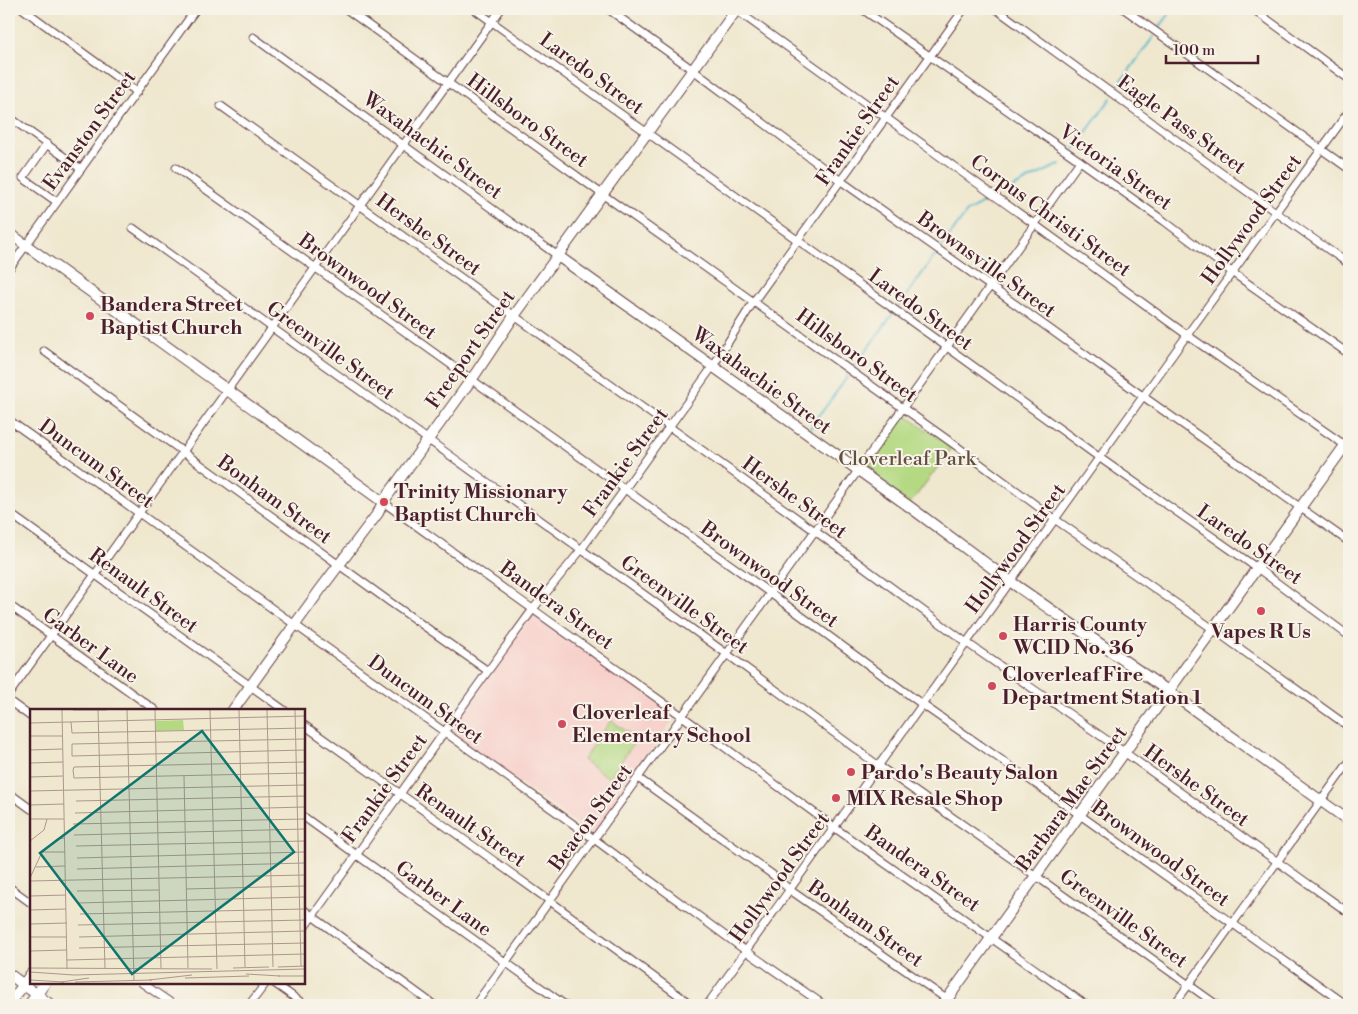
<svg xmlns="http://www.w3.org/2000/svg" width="1358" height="1014" font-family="'Libre Bodoni',serif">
<rect width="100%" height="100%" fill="#f7f3e8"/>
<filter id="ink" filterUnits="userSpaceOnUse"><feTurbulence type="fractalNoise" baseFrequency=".02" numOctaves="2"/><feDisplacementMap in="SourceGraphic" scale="10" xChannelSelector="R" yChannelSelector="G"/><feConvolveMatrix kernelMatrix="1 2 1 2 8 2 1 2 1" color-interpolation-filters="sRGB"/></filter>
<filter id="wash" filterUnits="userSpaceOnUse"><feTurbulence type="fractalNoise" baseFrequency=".0096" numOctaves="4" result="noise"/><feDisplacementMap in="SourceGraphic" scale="20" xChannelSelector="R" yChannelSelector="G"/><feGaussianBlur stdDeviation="1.12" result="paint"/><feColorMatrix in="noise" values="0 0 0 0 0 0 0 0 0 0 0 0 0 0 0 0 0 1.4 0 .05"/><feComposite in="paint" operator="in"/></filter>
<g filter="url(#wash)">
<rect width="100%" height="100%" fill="#efe7ce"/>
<path fill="#f7d0ca" d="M533 614 676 716 592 835 447 731Z"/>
<g fill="#b4d982" stroke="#7f7c56">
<path d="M900 414H904L952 448 910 504 862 468Z"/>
<path d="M611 720 637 739 609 778 583 760Z"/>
</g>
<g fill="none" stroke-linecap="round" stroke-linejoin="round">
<g stroke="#4cb5ca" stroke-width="2">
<path d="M1159 28 1173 9"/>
<path d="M1115 90 1154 36"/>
<path d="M1074 149 1111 98"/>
<path d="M1008 190 1060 164"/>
<path d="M942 246 967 212 983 203"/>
<path d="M899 306 936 254"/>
<path d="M854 367 892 315"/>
<path d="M808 431 848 376"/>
</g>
</g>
</g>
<g filter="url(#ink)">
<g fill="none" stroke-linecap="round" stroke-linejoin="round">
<defs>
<g id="street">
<path d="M23 9 137 92"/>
<path d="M346 9 602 194 955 445 1056 520 1213 629 1349 727"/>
<path d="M474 9 947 347 1100 458 1257 568 1349 636"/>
<path d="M608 9 693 70 841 181 990 286 1144 397 1349 542"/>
<path d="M862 9 1080 161 1164 221 1233 273 1349 354"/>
<path d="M996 9C1114 94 1230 181 1349 264"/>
<path d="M1124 9 1349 169"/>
<path d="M1253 9 1349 79"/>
<path d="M736 10 1034 224 1187 335 1349 448"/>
<path d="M253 37 558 256"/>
<path d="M221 106 815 531 967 643 1124 752 1349 913"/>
<path d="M9 117 81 169"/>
<path d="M47 144 23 178 57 202"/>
<path d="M176 168 770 593 923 705 1080 815 1347 1005"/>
<path d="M133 228 727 654 879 766 1036 876 1217 1005"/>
<path d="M9 269 196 9"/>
<path d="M44 351 390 602 488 671"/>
<path d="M9 420 594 839 746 951 824 1005"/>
<path d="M383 502 682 716 835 828 1086 1005"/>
<path d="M9 513 284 710"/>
<path d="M9 605 155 710"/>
<path d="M9 694 501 9"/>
<path d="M9 701 31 717"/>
<path d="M304 725 550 901 692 1005"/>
<path d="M638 778 773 875 790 890 955 1005"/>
<path d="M9 793 31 809"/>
<path d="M304 817 565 1005"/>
<path d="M9 887 31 903"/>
<path d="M304 910 434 1005"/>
<path d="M304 928 488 671 533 609 581 550 713 366 754 301 964 9"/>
<path d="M142 983 174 1005"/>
<path d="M274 983 305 1005"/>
<path d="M249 1005 266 983"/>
<path d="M475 1005 1080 161"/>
<path d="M707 1005 1187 335 1349 111"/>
<path d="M1174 1005 1349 762"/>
</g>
<g id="secondary">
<path d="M9 233 383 502"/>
<path d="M558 256 910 507 1011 582 1168 691 1349 821"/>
<path d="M233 710 320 590 378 513 383 502 476 373 514 316 737 9"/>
<path d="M9 974 51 1005"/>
<path d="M9 1005 31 974"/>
<path d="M29 1005 45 983"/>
<path d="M943 1005 1349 440"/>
</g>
</defs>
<use href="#street" stroke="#633d43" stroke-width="9"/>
<use href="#secondary" stroke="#633d43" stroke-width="12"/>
<use href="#street" stroke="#fff" stroke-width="7"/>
<use href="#secondary" stroke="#fff" stroke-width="10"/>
</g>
</g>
<g fill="#d1495b" stroke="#f7f3e8" stroke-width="2">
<circle cx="90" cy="316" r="5"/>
<circle cx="384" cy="502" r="5"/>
<circle cx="1261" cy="611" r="5"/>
<circle cx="1003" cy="636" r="5"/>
<circle cx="992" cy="686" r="5"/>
<circle cx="562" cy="724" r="5"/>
<circle cx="851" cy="772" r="5"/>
<circle cx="836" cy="798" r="5"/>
</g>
<g text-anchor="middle" stroke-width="4" stroke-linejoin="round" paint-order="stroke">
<g font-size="20" fill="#4a1f2b" stroke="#f7f3e8">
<text transform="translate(592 73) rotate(36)" y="7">Laredo Street</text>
<text transform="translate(528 120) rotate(36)" y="7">Hillsboro Street</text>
<text transform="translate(1182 124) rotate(36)" y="7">Eagle Pass Street</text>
<text transform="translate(89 130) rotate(-54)" y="7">Evanston Street</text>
<text transform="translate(857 130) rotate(-55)" y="7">Frankie Street</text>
<text transform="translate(433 145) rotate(36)" y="7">Waxahachie Street</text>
<text transform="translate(1116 167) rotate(35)" y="7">Victoria Street</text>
<text transform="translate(1051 215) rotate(36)" y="7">Corpus Christi Street</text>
<text transform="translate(1251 219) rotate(-54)" y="7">Hollywood Street</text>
<text transform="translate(429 234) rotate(36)" y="7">Hershe Street</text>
<text transform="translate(987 264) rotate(36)" y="7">Brownsville Street</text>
<text transform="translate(368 286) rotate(36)" y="7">Brownwood Street</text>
<text transform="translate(921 309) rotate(36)" y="7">Laredo Street</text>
<text transform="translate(470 349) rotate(-55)" y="7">Freeport Street</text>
<text transform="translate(331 350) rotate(36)" y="7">Greenville Street</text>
<text transform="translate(857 355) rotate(36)" y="7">Hillsboro Street</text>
<text transform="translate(762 380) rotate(36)" y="7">Waxahachie Street</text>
<text transform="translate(625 462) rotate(-54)" y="7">Frankie Street</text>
<text transform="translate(97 463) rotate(36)" y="7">Duncum Street</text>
<text transform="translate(795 497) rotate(36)" y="7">Hershe Street</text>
<text transform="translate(275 499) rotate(36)" y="7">Bonham Street</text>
<text transform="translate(1250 544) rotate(35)" y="7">Laredo Street</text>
<text transform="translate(1015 548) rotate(-54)" y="7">Hollywood Street</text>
<text transform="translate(770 574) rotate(36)" y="7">Brownwood Street</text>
<text transform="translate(144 590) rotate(36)" y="7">Renault Street</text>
<text transform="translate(685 604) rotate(36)" y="7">Greenville Street</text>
<text transform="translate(557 605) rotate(36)" y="7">Bandera Street</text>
<text transform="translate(91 645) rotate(36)" y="7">Garber Lane</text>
<text transform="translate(426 699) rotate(36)" y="7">Duncum Street</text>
<text transform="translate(1197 785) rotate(36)" y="7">Hershe Street</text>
<text transform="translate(384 788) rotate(-54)" y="7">Frankie Street</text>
<text transform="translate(1071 798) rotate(-54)" y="7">Barbara Mae Street</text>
<text transform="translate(590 817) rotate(-54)" y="7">Beacon Street</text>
<text transform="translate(471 825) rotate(35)" y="7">Renault Street</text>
<text transform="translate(1161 853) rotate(36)" y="7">Brownwood Street</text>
<text transform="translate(923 868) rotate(35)" y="7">Bandera Street</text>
<text transform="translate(779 877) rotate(-54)" y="7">Hollywood Street</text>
<text transform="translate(444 898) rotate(36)" y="7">Garber Lane</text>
<text transform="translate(1124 918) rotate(36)" y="7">Greenville Street</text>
<text transform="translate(866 923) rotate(35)" y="7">Bonham Street</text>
</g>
<g font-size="20" font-weight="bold" fill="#4a1f2b" stroke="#f7f3e8" text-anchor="start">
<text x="100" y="311">Bandera Street<tspan x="100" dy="23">Baptist Church</tspan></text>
<text x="394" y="498">Trinity Missionary<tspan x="394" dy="23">Baptist Church</tspan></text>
<text x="1013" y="631">Harris County<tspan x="1013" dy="23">WCID No. 36</tspan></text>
<text x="1261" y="638" text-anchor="middle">Vapes R Us</text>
<text x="1002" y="681">Cloverleaf Fire<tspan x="1002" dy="23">Department Station 1</tspan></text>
<text x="572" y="719">Cloverleaf<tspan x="572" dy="23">Elementary School</tspan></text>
<text x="861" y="779">Pardo's Beauty Salon</text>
<text x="846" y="805">MIX Resale Shop</text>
</g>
<g font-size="20" fill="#644e41" stroke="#f7f3e8">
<text x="907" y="465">Cloverleaf Park</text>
</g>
</g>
<g transform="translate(30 709)">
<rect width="275" height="275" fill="#efe7ce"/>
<path d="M153 11 154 21 126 22V12Z" fill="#b4d982"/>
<path fill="none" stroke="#ad978d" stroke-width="1" d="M32 1 37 260M43 1H77M68 1 75 260M97 1 104 271M125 1 131 259M180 1 187 260M209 1 215 258M237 1 243 258M265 1 271 257M41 13 42 24 275 19M0 14 275 7M0 27H32M275 30 42 35V47L275 41M0 41 32 40M275 53 44 58 43 61 44 69 275 64M0 54 33 53M154 67 158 259M0 68 33 67M0 82 275 76M46 92 275 87M0 96 34 95M45 104 275 98M0 110H34M43 115 275 110M44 126 275 120M0 132 14 121 17 110M46 137 275 132M12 143H35M47 149 275 143M6 158 35 157M47 160 275 154M0 169 12 143 27 130 35 129M0 172 275 166M156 180 275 177M47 182 129 181M0 187 36 186M48 194 275 188M0 201 36 200M50 205 275 200M0 215 37 214M48 216 275 211M0 228H37M49 228 275 222M49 239 275 234M0 242 37 241M37 251 275 245M248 258 275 257M0 259 182 260M203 259 239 258M0 263 44 266 275 260M216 265 250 267M248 267H275M155 269 219 267M0 271 34 273M119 271 162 266M31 273 59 269M45 273 122 271"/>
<path fill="#0f766e" fill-opacity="0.15" stroke="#0f766e" stroke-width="2.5" d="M172 22 264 143 102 265 10 144Z"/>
<rect width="275" height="275" fill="none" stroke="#4a1f2b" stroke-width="2.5"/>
</g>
<rect width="1358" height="1014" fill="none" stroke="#f7f3e8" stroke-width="30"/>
<path d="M1166 55v8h92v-8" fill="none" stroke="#4a1f2b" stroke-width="2.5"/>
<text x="1173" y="55" font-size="15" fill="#4a1f2b" stroke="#f7f3e8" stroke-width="4" paint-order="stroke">100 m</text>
</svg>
